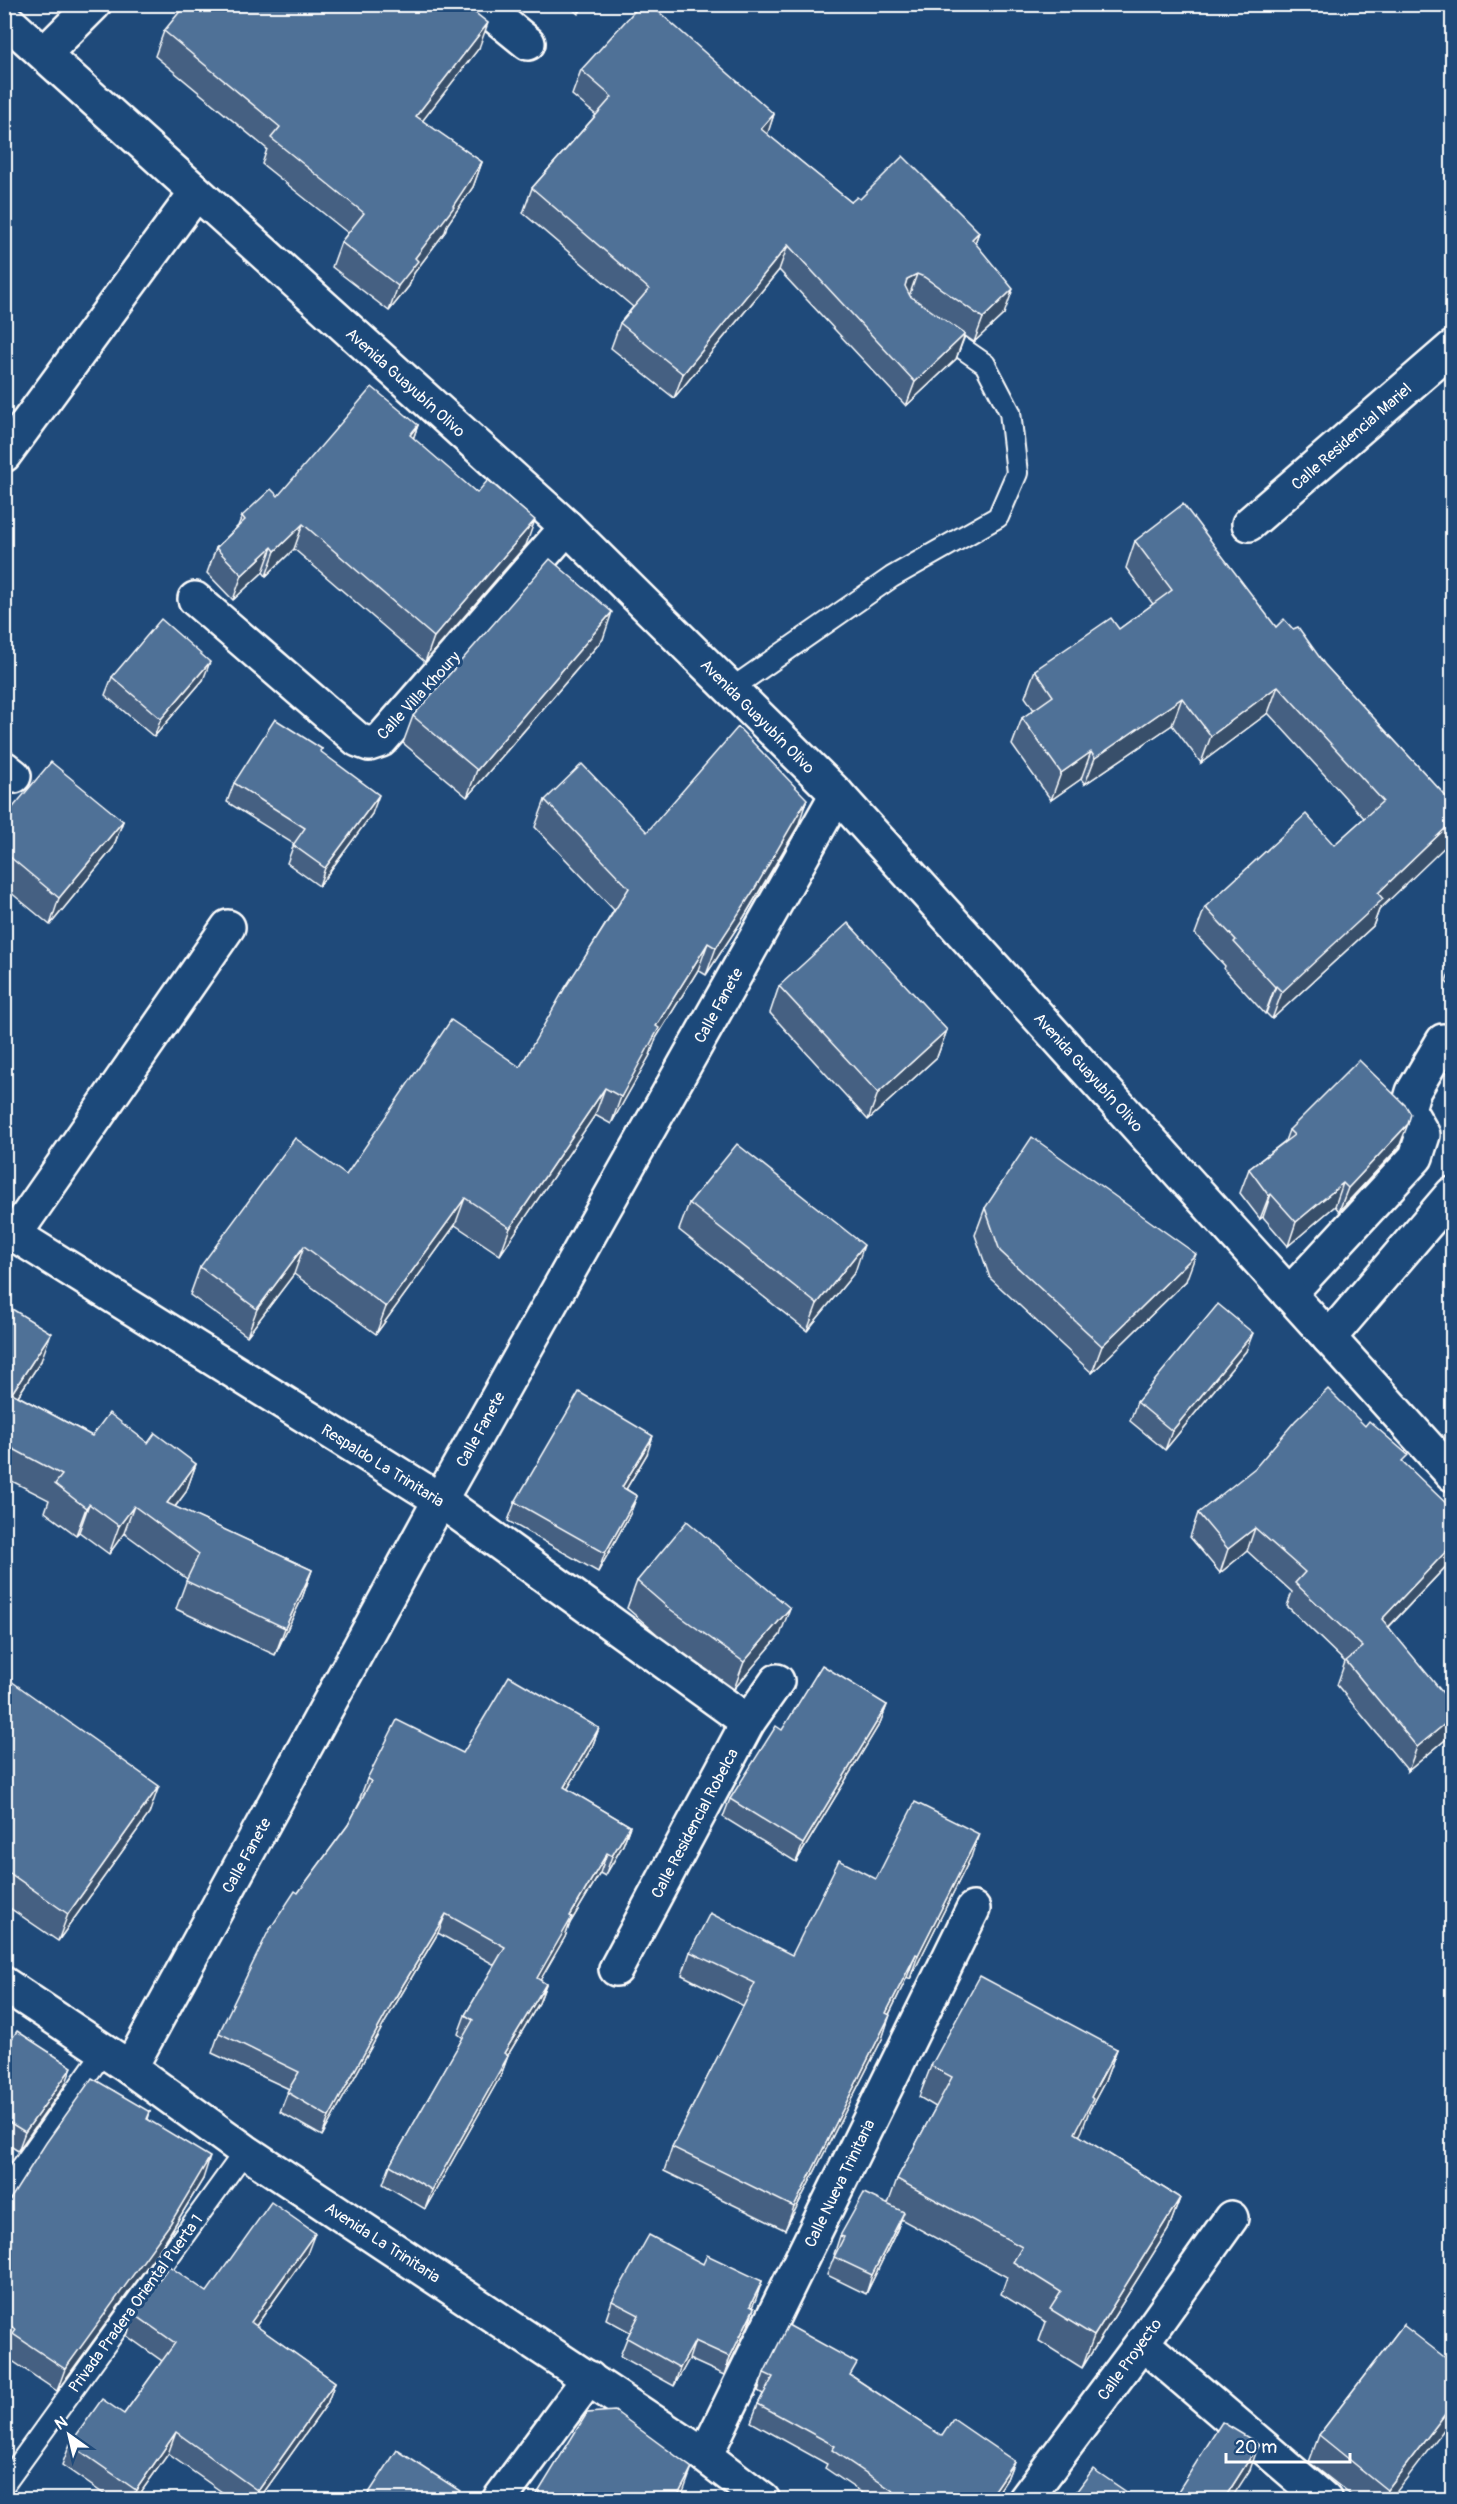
<svg xmlns="http://www.w3.org/2000/svg" width="1457" height="2504" font-family="Pangolin,sans-serif">
<rect width="100%" height="100%" fill="#1f4a7a"/>
<filter id="ink" filterUnits="userSpaceOnUse"><feTurbulence type="fractalNoise" baseFrequency=".0167" numOctaves="2"/><feDisplacementMap in="SourceGraphic" scale="12" xChannelSelector="R" yChannelSelector="G"/><feConvolveMatrix kernelMatrix="1 2 1 2 8 2 1 2 1" color-interpolation-filters="sRGB"/></filter>
<g filter="url(#ink)">
<g fill="none" stroke-linecap="round" stroke-linejoin="round">
<defs>
<g id="service">
<path d="M731 689 892 577 998 517 1017 473 1010 412 985 364 939 332"/>
<path d="M4 2192 104 2051"/>
<path d="M4 2485 245 2151"/>
</g>
<g id="minor">
<path d="M480 4 528 43"/>
<path d="M45 53 94 4"/>
<path d="M4 455 196 193"/>
<path d="M1249 524 1452 348"/>
<path d="M195 599 358 740 369 744 381 740 567 527"/>
<path d="M4 768 14 776"/>
<path d="M4 1228 440 1500 748 1722"/>
<path d="M15 1234 228 927"/>
<path d="M1289 1294 1416 1157 1423 1135 1408 1109 1413 1092 1443 1041"/>
<path d="M1329 1338 1452 1194"/>
<path d="M616 1969 748 1722 777 1681"/>
<path d="M4 1984 130 2068 245 2151 705 2456 763 2500"/>
<path d="M130 2068 440 1500 837 794"/>
<path d="M1142 2343 1325 2500"/>
<path d="M705 2456 973 1909"/>
<path d="M499 2500 589 2378"/>
<path d="M1025 2500 1142 2343 1231 2218"/>
</g>
<path id="secondary" d="M4 18 567 527 837 794 1452 1474"/>
</defs>
<use href="#service" stroke="#fff" stroke-width="24"/>
<use href="#minor" stroke="#fff" stroke-width="38"/>
<use href="#secondary" stroke="#fff" stroke-width="38"/>
<use href="#service" stroke="#1f4a7a" stroke-width="20"/>
<use href="#minor" stroke="#1f4a7a" stroke-width="33"/>
<use href="#secondary" stroke="#1f4a7a" stroke-width="33"/>
</g>
<g fill="#456182" stroke="#fff" stroke-width="1.5">
<path d="M567 4H586L578 14Z"/>
<path d="M164 31 479 48 422 121 482 162 473 187 447 225 445 232 414 273 409 286 389 311 332 267 341 242 348 233 262 164 267 149 155 56Z"/>
<path d="M581 70 774 114 767 134 851 202 860 199 979 232 975 243 1004 314 974 342 965 336 956 359 906 406 779 270 674 398 611 348 620 323 633 307 523 213 532 188 596 115 572 95Z"/>
<path d="M418 425 413 439 526 545 425 662 294 549 266 576 263 572 233 600 207 573 216 548 238 526 242 516Z"/>
<path d="M1135 541 1276 627 1325 665 1452 803 1379 910 1373 926 1272 1019 1266 1013 1265 1014 1224 969 1225 966 1195 934 1205 907 1334 845 1364 818 1268 713 1201 763 1172 725 1085 784 1081 779 1051 800 1012 745 1022 718 1034 710 1025 697 1035 670 1119 629 1153 604 1126 568Z"/>
<path d="M603 639 467 797 403 743 413 716Z"/>
<path d="M112 677 203 680 154 737 105 695Z"/>
<path d="M322 749 321 752 372 814 319 886 287 863 294 844 227 802 234 783Z"/>
<path d="M545 800 647 832 798 826 744 917 706 975 698 970 656 1038 650 1055 611 1124 595 1115 500 1255 455 1225 376 1334 294 1274 247 1336 190 1295 200 1267 520 1067 614 910 535 827Z"/>
<path d="M4 818 123 821 113 848 50 925 4 887Z"/>
<path d="M1452 966V987L1446 982Z"/>
<path d="M779 986 947 1030 937 1057 868 1120 770 1013Z"/>
<path d="M1289 1130 1399 1147 1339 1211 1335 1206 1288 1246 1263 1217 1260 1219 1240 1193 1249 1169 1285 1141Z"/>
<path d="M689 1203 855 1272 807 1331 679 1230Z"/>
<path d="M985 1208 1186 1281 1092 1373 990 1278 975 1235Z"/>
<path d="M4 1304 41 1361 18 1396 92 1436 148 1443 196 1464 186 1492 175 1507 312 1570 302 1598 275 1655 176 1609 187 1579 124 1533 109 1554 79 1532 76 1535 45 1512 49 1500 4 1477Z"/>
<path d="M1246 1351 1165 1450 1130 1421 1137 1402Z"/>
<path d="M1365 1426 1404 1463 1452 1560 1389 1627 1451 1735 1408 1771 1337 1685 1345 1662 1287 1606 1292 1592 1247 1551 1220 1573 1190 1537 1198 1513Z"/>
<path d="M647 1454 626 1489 637 1496 630 1514 598 1572 508 1521 515 1502Z"/>
<path d="M637 1581 780 1635 734 1689 657 1634 627 1608Z"/>
<path d="M4 1676 149 1814 58 1941 4 1904Z"/>
<path d="M887 1705 880 1723 796 1862 723 1817 730 1799 782 1730Z"/>
<path d="M599 1728 592 1747 567 1789 630 1826 623 1845 605 1876 600 1873 570 1923 565 1937 540 1980 546 1984 539 2003 508 2055 501 2075 425 2209 383 2184 390 2165 463 2038 458 2034 465 2015 495 1965 438 1933 385 2022 322 2136 280 2112 289 2089 212 2053 219 2033 298 1893 348 1825 362 1799 360 1798 367 1779 463 1753Z"/>
<path d="M971 1857 910 1979 907 1977 889 2015 882 2039 785 2230 664 2171 672 2147 744 2006 682 1975 690 1952 792 1955Z"/>
<path d="M1117 2049 1105 2081 1089 2111 1079 2136 1180 2198 1168 2230 1082 2368 1039 2341 1046 2322 1001 2294 1007 2277 901 2219 897 2230 866 2294 827 2275 835 2255 834 2254 840 2236 888 2204 897 2179 936 2107 919 2097 931 2066Z"/>
<path d="M4 2050 65 2085 18 2151 4 2142Z"/>
<path d="M150 2112 148 2119 203 2179 162 2246 57 2391 5 2356 7 2351 4 2349V2209Z"/>
<path d="M307 2254 256 2326 335 2382 327 2404 259 2499H232L168 2454 136 2499H111L62 2465 70 2444 124 2414 162 2361 127 2336 134 2314 207 2292Z"/>
<path d="M703 2264 762 2281 752 2307 748 2326 724 2375 689 2359 674 2386 620 2356 627 2338 630 2332 606 2319 612 2301Z"/>
<path d="M1403 2325 1391 2499H1356L1309 2462 1319 2435Z"/>
<path d="M764 2373 852 2376 942 2436 1014 2461 1007 2479 994 2499H871L825 2468 827 2464 751 2422 758 2404 763 2394 758 2391Z"/>
</g>
<g fill="#384f6a" stroke="#fff" stroke-width="1.5">
<path d="M582 4H586L578 14Z"/>
<path d="M488 23 479 48 406 142 416 116Z"/>
<path d="M774 114 766 139 761 129Z"/>
<path d="M482 162 473 187 447 225 445 232 414 273 409 286 389 311 398 286 415 258Z"/>
<path d="M979 232 970 256 972 239Z"/>
<path d="M788 245 779 270 674 398 683 374Z"/>
<path d="M917 274 908 299 899 304 907 279Z"/>
<path d="M1013 289 1004 314 974 342 983 318Z"/>
<path d="M965 334 956 359 906 406 915 382Z"/>
<path d="M418 425 409 450 410 435Z"/>
<path d="M535 520 526 545 425 662 434 637Z"/>
<path d="M303 524 294 549 266 576 275 551Z"/>
<path d="M272 547 263 572 233 600 242 575Z"/>
<path d="M612 612 603 639 467 797 477 770Z"/>
<path d="M210 662 203 680 154 737 161 719Z"/>
<path d="M1278 686 1268 713 1201 763 1211 736Z"/>
<path d="M1182 698 1172 725 1085 784 1095 758Z"/>
<path d="M1091 752 1081 779 1051 800 1061 773Z"/>
<path d="M379 795 372 814 319 886 325 868Z"/>
<path d="M807 799 798 826 744 917 706 975 716 948Z"/>
<path d="M123 821 113 848 50 925 59 898Z"/>
<path d="M1452 822V840L1379 910 1373 926 1272 1019 1282 992 1378 893Z"/>
<path d="M708 943 698 970 656 1038 650 1055 611 1124 621 1097 656 1026Z"/>
<path d="M1276 986 1266 1013 1265 1014 1275 987Z"/>
<path d="M947 1030 937 1057 868 1120 878 1093Z"/>
<path d="M605 1088 595 1115 500 1255 510 1228Z"/>
<path d="M1408 1124 1399 1147 1339 1211 1348 1188Z"/>
<path d="M1343 1183 1335 1206 1288 1246 1296 1222Z"/>
<path d="M1271 1194 1263 1217 1260 1219 1269 1196Z"/>
<path d="M465 1198 455 1225 376 1334 386 1307Z"/>
<path d="M864 1245 855 1272 807 1331 817 1304Z"/>
<path d="M304 1246 294 1274 247 1336 257 1309Z"/>
<path d="M1196 1254 1186 1281 1092 1373 1102 1346Z"/>
<path d="M51 1333 41 1361 4 1417 12 1393Z"/>
<path d="M1253 1333 1246 1351 1165 1450 1172 1431Z"/>
<path d="M653 1436 647 1454 616 1506 622 1487Z"/>
<path d="M196 1464 186 1492 161 1525 167 1503Z"/>
<path d="M637 1496 630 1514 598 1572 605 1553Z"/>
<path d="M89 1504 79 1532 76 1535 86 1508Z"/>
<path d="M134 1506 124 1533 109 1554 119 1526Z"/>
<path d="M1255 1528 1247 1551 1220 1573 1228 1549Z"/>
<path d="M1452 1545V1560L1374 1642 1382 1619Z"/>
<path d="M312 1570 302 1598 275 1655 285 1628Z"/>
<path d="M790 1608 780 1635 734 1689 744 1662Z"/>
<path d="M887 1705 880 1723 796 1862 803 1844Z"/>
<path d="M1452 1718V1731L1451 1735 1408 1771 1417 1747Z"/>
<path d="M599 1728 592 1747 557 1807 564 1787Z"/>
<path d="M159 1786 149 1814 58 1941 68 1914Z"/>
<path d="M630 1826 623 1845 605 1876 612 1856Z"/>
<path d="M979 1834 971 1857 910 1979 918 1955Z"/>
<path d="M607 1853 600 1873 570 1923 565 1937 530 1998 537 1978 570 1916Z"/>
<path d="M446 1914 438 1933 385 2022 322 2136 329 2117 392 2003Z"/>
<path d="M916 1954 907 1977 878 2037 886 2013Z"/>
<path d="M546 1984 539 2003 497 2073 504 2053Z"/>
<path d="M890 2015 882 2039 785 2230 794 2207Z"/>
<path d="M1117 2049 1105 2081 1089 2111 1082 2131 1063 2165 1075 2133 1091 2097Z"/>
<path d="M508 2056 501 2075 425 2209 432 2190Z"/>
<path d="M72 2067 65 2085 18 2151 25 2132Z"/>
<path d="M210 2157 203 2179 162 2246 57 2391 65 2369Z"/>
<path d="M1180 2198 1168 2230 1082 2368 1094 2336Z"/>
<path d="M904 2212 897 2230 866 2294 872 2275Z"/>
<path d="M315 2233 307 2254 243 2344 251 2322Z"/>
<path d="M762 2281 756 2299 744 2324 750 2306Z"/>
<path d="M754 2308 748 2326 724 2375 730 2357Z"/>
<path d="M695 2341 689 2359 674 2386 680 2368Z"/>
<path d="M335 2382 327 2404 259 2499H255L258 2491Z"/>
<path d="M1452 2405V2419L1391 2499H1384L1387 2490Z"/>
<path d="M176 2432 168 2454 136 2499H132L136 2490Z"/>
<path d="M1259 2444 1250 2470 1231 2499H1224Z"/>
<path d="M1014 2461 1007 2479 994 2499H988Z"/>
<path d="M692 2468 684 2490 679 2499H676Z"/>
</g>
<g fill="#507197" stroke="#fff" stroke-width="1.5">
<path d="M186 4H464L488 23 416 116 482 162 453 206 454 207 415 258 418 261 398 286 341 242 364 213 271 138 280 127 164 31Z"/>
<path d="M641 4H650L774 114 761 129 851 202 857 197 860 199 903 156 979 232 972 239 1013 289 983 318 924 277 917 274 907 279 905 286 910 296 965 334 915 382 788 245 683 374 620 323 649 289 532 188 612 97 581 70Z"/>
<path d="M372 387 418 425 410 435 477 493 488 480 535 520 434 637 303 524 275 551 272 547 242 575 216 548 245 520 242 516 271 489 278 496Z"/>
<path d="M1183 504 1276 627 1284 619 1293 629 1298 627 1325 665 1452 803V822L1378 893 1383 899 1282 992 1276 986 1275 987 1234 942 1236 940 1205 907 1306 814 1334 845 1383 801 1278 686 1211 736 1182 698 1095 758 1091 752 1061 773 1022 718 1053 696 1035 670 1111 618 1119 629 1172 590 1135 541Z"/>
<path d="M550 559 612 612 477 770 413 716Z"/>
<path d="M161 619 210 662 161 719 112 677Z"/>
<path d="M275 719 322 749 320 751 379 795 325 868 293 845 305 828 234 783Z"/>
<path d="M738 727 807 799 754 890 716 948 708 943 656 1026 659 1028 621 1097 605 1088 510 1228 465 1198 386 1307 304 1246 257 1309 200 1267 295 1138 346 1175 451 1020 520 1067 565 988 629 888 545 800 582 764 647 832Z"/>
<path d="M51 762 123 821 59 898 4 852V818Z"/>
<path d="M848 923 947 1030 878 1093 779 986Z"/>
<path d="M1359 1060 1406 1106 1411 1114 1408 1124 1348 1188 1343 1183 1296 1222 1271 1194 1269 1196 1249 1169 1294 1135 1289 1130Z"/>
<path d="M1032 1137 1196 1254 1102 1346 1000 1251 985 1208Z"/>
<path d="M737 1144 864 1245 817 1304 689 1203Z"/>
<path d="M4 1304 51 1333 12 1393 92 1436 109 1413 148 1443 155 1433 196 1464 167 1503 312 1570 285 1628 186 1581 199 1554 134 1506 119 1526 89 1504 86 1508 55 1484 62 1475 4 1444Z"/>
<path d="M1218 1304 1253 1333 1172 1431 1137 1402Z"/>
<path d="M1328 1389 1365 1426 1369 1421 1408 1455 1402 1461 1452 1509V1545L1382 1619 1452 1704V1718L1417 1747 1346 1661 1363 1647 1295 1583 1305 1572 1255 1528 1228 1549 1198 1513 1255 1468 1295 1421Z"/>
<path d="M579 1392 653 1436 622 1487 637 1496 605 1553 515 1502Z"/>
<path d="M687 1521 790 1608 744 1662 667 1607 637 1581Z"/>
<path d="M822 1665 887 1705 803 1844 730 1799 776 1726 782 1730Z"/>
<path d="M4 1676 159 1786 68 1914 4 1869Z"/>
<path d="M509 1676 599 1728 564 1787 630 1826 612 1856 607 1853 570 1916 572 1917 537 1978 546 1984 504 2053 508 2056 432 2190 390 2165 473 2020 465 2015 505 1947 446 1914 392 2003 329 2117 287 2092 299 2072 219 2033 268 1932 295 1891 298 1893 348 1825 371 1781 367 1779 397 1720 463 1753Z"/>
<path d="M915 1802 979 1834 918 1955 916 1954 886 2013 890 2015 794 2207 672 2147 755 1983 690 1952 710 1913 792 1955 839 1860 876 1879Z"/>
<path d="M980 1976 1117 2049 1091 2097 1093 2099 1075 2133 1180 2198 1094 2336 1050 2309 1061 2292 1013 2262 1022 2247 897 2179 952 2077 931 2066Z"/>
<path d="M17 2031 72 2067 25 2132 4 2119V2050Z"/>
<path d="M92 2078 150 2112 147 2119 210 2157 170 2224 65 2369 13 2334 16 2330 4 2322V2209L46 2143Z"/>
<path d="M864 2193 904 2212 872 2275 834 2257 844 2237 840 2236Z"/>
<path d="M271 2202 315 2233 251 2322 335 2382 258 2491 176 2432 136 2490 70 2444 102 2399 124 2414 175 2343 134 2314 169 2266 207 2292Z"/>
<path d="M649 2235 703 2264 707 2255 762 2281 750 2306 754 2308 730 2357 695 2341 680 2368 627 2338 639 2315 612 2301Z"/>
<path d="M788 2325 857 2363 850 2375 942 2436 953 2419 1014 2461 988 2499H905L832 2450 835 2446 758 2404 773 2377 764 2373Z"/>
<path d="M1403 2325 1452 2363V2405L1387 2490 1319 2435Z"/>
<path d="M615 2411 692 2468 676 2499H534L587 2413Z"/>
<path d="M1222 2422 1259 2444 1224 2499H1173Z"/>
<path d="M397 2450 460 2491 454 2499H365Z"/>
<path d="M1093 2469 1137 2499H1071Z"/>
</g>
</g>
<g text-anchor="middle" stroke-width="6" stroke-linejoin="round" paint-order="stroke">
<g font-size="16" fill="#fff" stroke="#1f4a7a">
<text transform="translate(406 382) rotate(42)" y="6">Avenida Guayubín Olivo</text>
<text transform="translate(1351 436) rotate(-41)" y="6">Calle Residencial Mariel</text>
<text transform="translate(418 695) rotate(-47)" y="6">Calle Villa Khoury</text>
<text transform="translate(758 716) rotate(45)" y="6">Avenida Guayubín Olivo</text>
<text transform="translate(718 1005) rotate(-61)" y="6">Calle Fanete</text>
<text transform="translate(1089 1072) rotate(48)" y="6">Avenida Guayubín Olivo</text>
<text transform="translate(480 1429) rotate(-61)" y="6">Calle Fanete</text>
<text transform="translate(383 1465) rotate(32)" y="6">Respaldo La Trinitaria</text>
<text transform="translate(694 1823) rotate(-62)" y="6">Calle Residencial Robelca</text>
<text transform="translate(246 1855) rotate(-61)" y="6">Calle Fanete</text>
<text transform="translate(839 2183) rotate(-64)" y="6">Calle Nueva Trinitaria</text>
<text transform="translate(383 2242) rotate(33)" y="6">Avenida La Trinitaria</text>
<text transform="translate(135 2303) rotate(-54)" y="6">Privada Pradera Oriental Puerta 1</text>
<text transform="translate(1129 2359) rotate(-54)" y="6">Calle Proyecto</text>
</g>
</g>
<rect width="1457" height="2504" fill="none" stroke="#1f4a7a" stroke-width="24"/>
<rect x="12" y="12" width="1433" height="2480" fill="none" stroke="#fff" stroke-width="2" filter="url(#ink)"/>
<g transform="translate(69 2435) rotate(326)" stroke="#1f4a7a" stroke-width="4.5" paint-order="stroke">
<path d="M0-4.5L10 22L0 15L-10 22Z" fill="#ffffff"/>
<text y="-9" font-size="16" font-weight="bold" text-anchor="middle" fill="#ffffff">N</text>
</g>
<path d="M1226 2453v9h124v-9" fill="none" stroke="#ffffff" stroke-width="3"/>
<text x="1235" y="2453" font-size="18" fill="#ffffff" stroke="#1f4a7a" stroke-width="4.5" paint-order="stroke">20 m</text>
</svg>
